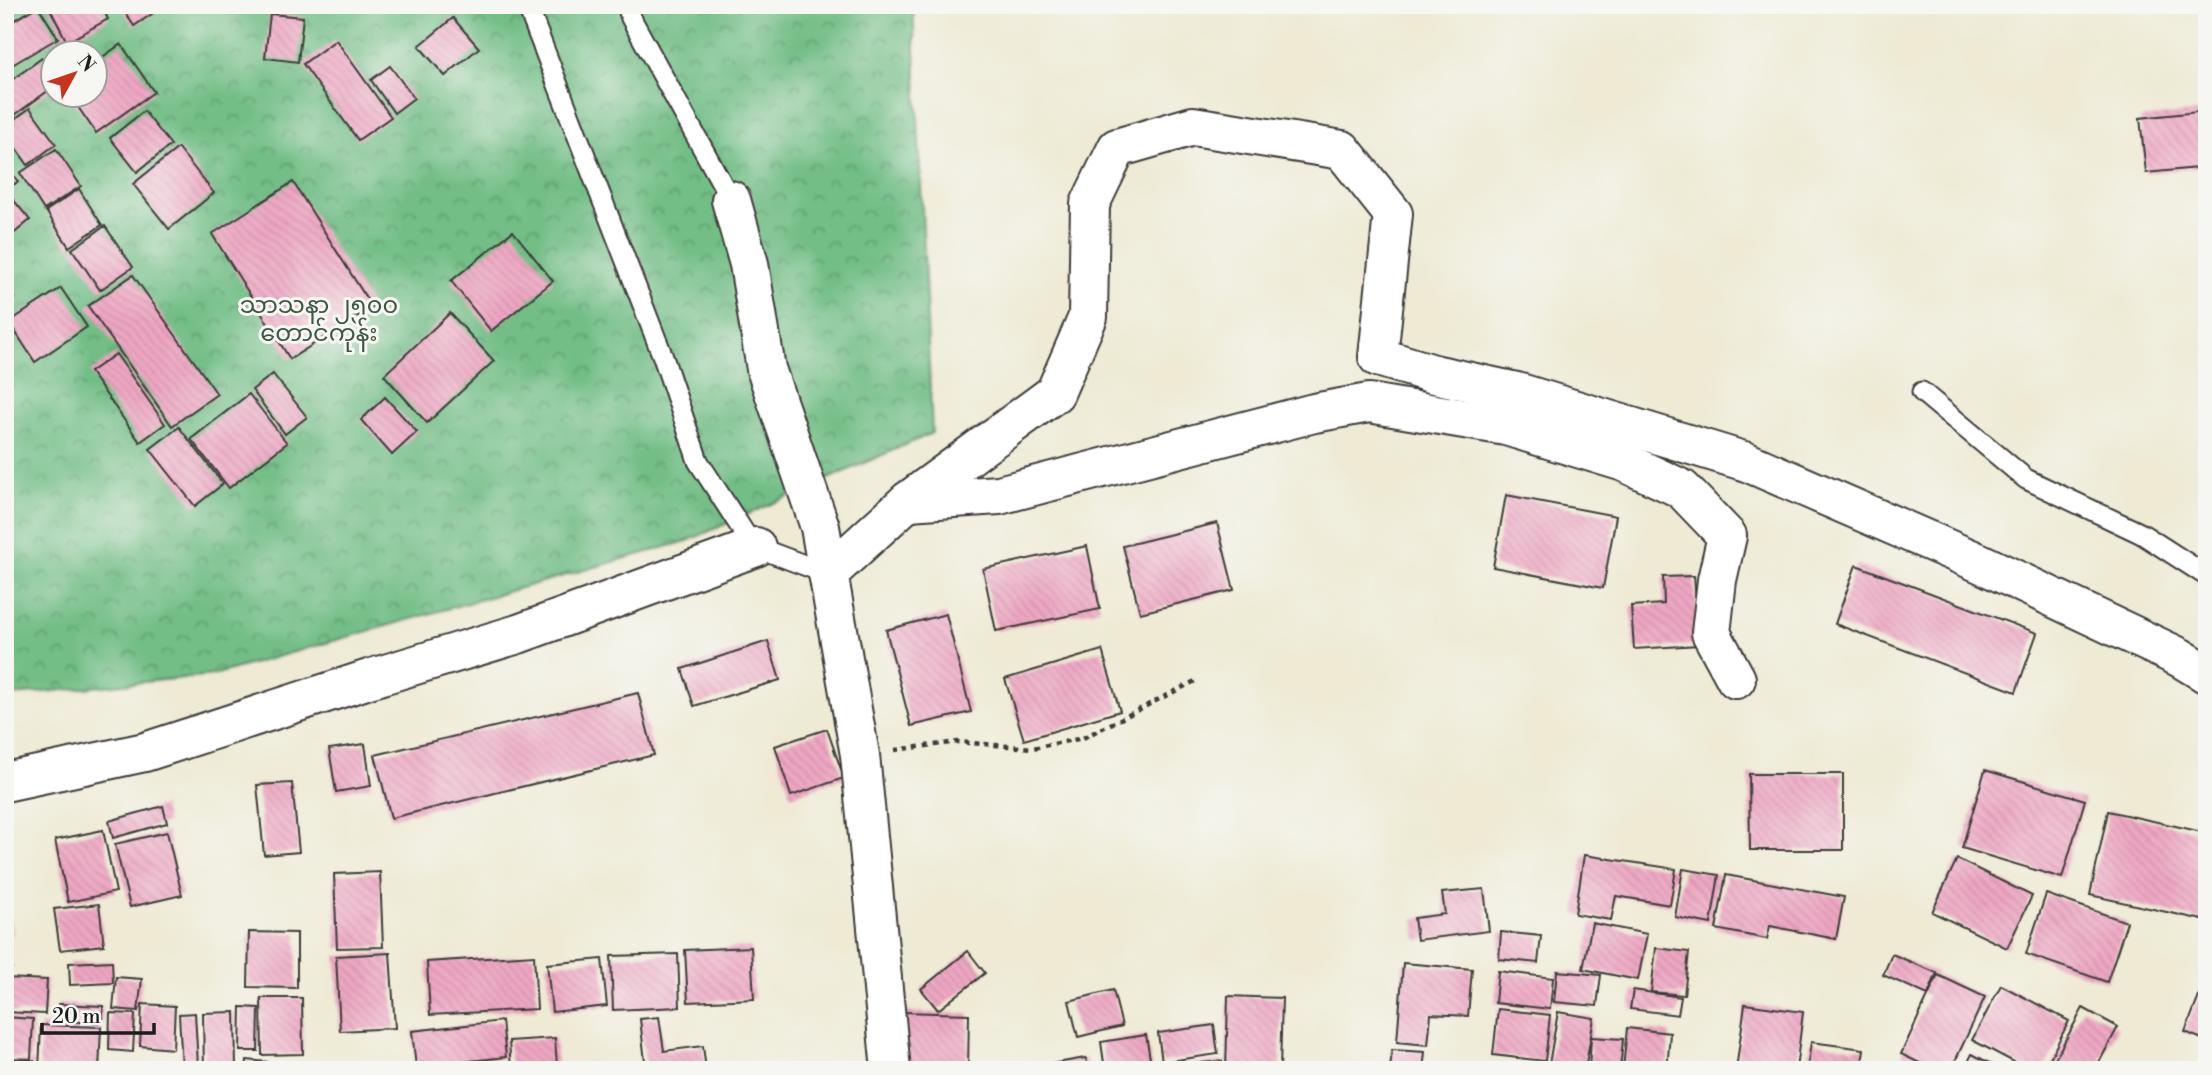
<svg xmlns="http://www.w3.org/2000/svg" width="2212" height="1075" font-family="'Libre Bodoni','Noto Sans Myanmar',serif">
<defs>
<pattern id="forest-crowns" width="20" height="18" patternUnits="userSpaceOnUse" patternTransform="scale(1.75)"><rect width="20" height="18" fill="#72be86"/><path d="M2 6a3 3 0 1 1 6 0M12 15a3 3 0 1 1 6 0" fill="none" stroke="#5d9a6d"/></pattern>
<pattern id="building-back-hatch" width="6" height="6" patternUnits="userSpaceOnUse" patternTransform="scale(1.75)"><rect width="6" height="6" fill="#eea7c3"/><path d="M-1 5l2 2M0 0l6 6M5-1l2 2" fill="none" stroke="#cc8fa7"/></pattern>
</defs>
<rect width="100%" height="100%" fill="#f6f6f2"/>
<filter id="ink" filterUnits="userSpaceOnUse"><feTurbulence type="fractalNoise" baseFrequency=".0143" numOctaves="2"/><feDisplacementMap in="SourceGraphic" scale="14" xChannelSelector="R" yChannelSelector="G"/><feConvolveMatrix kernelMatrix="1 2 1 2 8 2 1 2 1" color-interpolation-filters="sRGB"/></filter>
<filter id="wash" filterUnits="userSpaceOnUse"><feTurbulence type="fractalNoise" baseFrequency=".00686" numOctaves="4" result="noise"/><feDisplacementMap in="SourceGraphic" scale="28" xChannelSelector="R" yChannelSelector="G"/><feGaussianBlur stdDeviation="1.57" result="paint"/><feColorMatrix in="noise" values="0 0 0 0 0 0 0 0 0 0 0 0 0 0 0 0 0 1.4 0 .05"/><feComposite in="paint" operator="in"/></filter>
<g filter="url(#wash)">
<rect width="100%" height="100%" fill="#eeead4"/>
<path fill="url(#forest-crowns)" stroke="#476d51" stroke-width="2" fill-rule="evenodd" d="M5 5H913L932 433 687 541 213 675 5 696ZM52 52H94V94H52Z"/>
<g id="blocks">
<g fill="url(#building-back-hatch)">
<path d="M48 5H101L108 19 67 42Z"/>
<path d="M120 5H165L134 26Z"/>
<path d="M38 6 58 38 7 68 5 65V26Z"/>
<path d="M270 14 303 17 298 62 265 58Z"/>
<path d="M453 18 479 48 445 76 419 46Z"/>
<path d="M336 40 391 117 358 140 303 64Z"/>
<path d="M121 44 154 92 96 133 69 94H94V63Z"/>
<path d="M42 58 52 72V88L5 122V85Z"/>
<path d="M390 66 414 98 394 113 371 80Z"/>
<path d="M30 108 56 144 28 165 5 133V126Z"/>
<path d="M144 111 171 145 137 172 110 138Z"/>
<path d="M2207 111V167L2146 173 2140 118Z"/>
<path d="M178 148 214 193 169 229 133 184Z"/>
<path d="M56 149 81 186 44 210 20 173Z"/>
<path d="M5 161 18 182 5 189Z"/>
<path d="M293 182 372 307 290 359 212 234Z"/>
<path d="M79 189 102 225 69 247 46 211Z"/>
<path d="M7 192 30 220 5 241V193Z"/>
<path d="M105 226 133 267 100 290 72 249Z"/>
<path d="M513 231 553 281 491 331 451 281Z"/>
<path d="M133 275 217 394 172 426 88 306Z"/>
<path d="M5 286 14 298 5 305Z"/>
<path d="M61 288 87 327 35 362 9 322Z"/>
<path d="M450 313 494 361 427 423 384 375Z"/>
<path d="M116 354 165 424 140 442 90 372Z"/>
<path d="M273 374 307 417 285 434 252 390Z"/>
<path d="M249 394 287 443 229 488 191 439Z"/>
<path d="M385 397 417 432 392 455 361 420Z"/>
<path d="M179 427 223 484 195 506 150 449Z"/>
<path d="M1506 495 1616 516 1603 588 1493 567Z"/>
<path d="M1217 523 1234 590 1140 613 1123 546Z"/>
<path d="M1087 546 1100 609 996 631 983 569Z"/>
<path d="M1856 565 2037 633 2016 692 1835 624Z"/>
<path d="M1694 576 1699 645 1634 649 1631 606 1664 604 1663 577Z"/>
<path d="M946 614 971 712 911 726 886 630Z"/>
<path d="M768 641 780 680 694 706 682 669Z"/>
<path d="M1102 650 1120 711 1024 740 1005 679Z"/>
<path d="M638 693 654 755 391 818 375 755Z"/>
<path d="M827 729 844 778 791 796 775 746Z"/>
<path d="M365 744 371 786 336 792 329 749Z"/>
<path d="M1985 770 2085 800 2062 878 1962 848Z"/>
<path d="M1749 774H1843V850H1750Z"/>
<path d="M292 783 299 852 264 855 257 785Z"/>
<path d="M163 806 167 823 113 838 109 821Z"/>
<path d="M2108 811 2207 833V921L2090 895Z"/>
<path d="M103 830 116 892 68 902 55 840Z"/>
<path d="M167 832 182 895 130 907 115 844Z"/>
<path d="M1584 855 1676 869 1670 905 1616 896 1611 920 1575 914Z"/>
<path d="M1957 859 2032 896 2007 948 1932 912Z"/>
<path d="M1683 869 1719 875 1711 924 1675 917Z"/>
<path d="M380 872 383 947 337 948 334 874Z"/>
<path d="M1726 875 1844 897 1836 939 1770 926 1767 939 1716 929Z"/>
<path d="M1484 889 1489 931 1417 940 1414 918 1445 914 1442 893Z"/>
<path d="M2046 894 2127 922 2107 982 2026 954Z"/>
<path d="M99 904 104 945 60 950 54 909Z"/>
<path d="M6 908 13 934 5 936V909Z"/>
<path d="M1592 923 1647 934 1638 980 1583 969Z"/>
<path d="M249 932 297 933V988L248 987Z"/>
<path d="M1501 932 1541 936 1538 963 1499 959Z"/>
<path d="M5 944H10L12 968H5Z"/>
<path d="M751 947 754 999 688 1002 685 950Z"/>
<path d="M1656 948 1689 952 1684 995 1651 992Z"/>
<path d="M968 951 985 973 938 1010 921 989Z"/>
<path d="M390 953 395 1028 340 1031 336 956Z"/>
<path d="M678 954 680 1007 613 1010 611 956Z"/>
<path d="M1892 954 1937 973 1928 995 1883 975Z"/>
<path d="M534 955 537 1009 430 1015 427 962Z"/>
<path d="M602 959 607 1006 552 1012 547 964Z"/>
<path d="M112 961 113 983 70 985 69 963Z"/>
<path d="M1403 963 1472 969 1468 1016 1431 1014 1428 1045 1397 1042Z"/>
<path d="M1498 971 1553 978 1550 1009 1495 1003Z"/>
<path d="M1557 971 1601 975 1597 1006 1554 1002Z"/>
<path d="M1938 975 1985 997 1951 1070H1934L1901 1054Z"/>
<path d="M2207 976V1041L2185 1032Z"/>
<path d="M116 977 142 979 138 1011 113 1009Z"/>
<path d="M5 978 47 980 45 1014 5 1012Z"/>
<path d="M2001 985 2069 1021 2044 1070H2029L1972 1040Z"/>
<path d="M1113 990 1122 1026 1078 1037 1069 1001Z"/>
<path d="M1633 990 1681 997 1678 1015 1630 1009Z"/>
<path d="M1228 996 1282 998 1280 1070H1226Z"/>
<path d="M261 998H302L303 1054 262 1055Z"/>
<path d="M58 1004 103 1006V1023L58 1021Z"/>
<path d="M142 1004 175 1006 173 1049 140 1046Z"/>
<path d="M1745 1004 1803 1012 1796 1070H1736Z"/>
<path d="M241 1007 259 1008 258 1051H240Z"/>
<path d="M2083 1008 2118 1027 2095 1070H2049Z"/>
<path d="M1498 1009 1550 1015 1545 1061 1493 1055Z"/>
<path d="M235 1012 236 1070H204L203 1013Z"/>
<path d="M902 1012 969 1014 968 1068 900 1066Z"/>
<path d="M1558 1012 1594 1018 1585 1070H1548Z"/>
<path d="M110 1013 135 1014 133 1052 109 1050Z"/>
<path d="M195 1013 198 1066 182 1067 179 1014Z"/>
<path d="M5 1017 33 1019 31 1059 5 1058Z"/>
<path d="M659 1017 664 1051 703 1046 706 1070H646L640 1019Z"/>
<path d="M502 1021 506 1057 416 1067 412 1031Z"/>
<path d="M41 1025 101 1027 99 1070H39Z"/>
<path d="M1214 1025 1218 1054 1162 1062 1158 1033Z"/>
<path d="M1627 1028 1670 1033 1667 1070H1623Z"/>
<path d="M1146 1035 1152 1070H1105L1101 1042Z"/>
<path d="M1591 1037 1623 1039 1620 1070H1589Z"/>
<path d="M555 1038 557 1066 511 1069 509 1041Z"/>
<path d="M1811 1042 1864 1049 1861 1070H1807Z"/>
<path d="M1392 1050 1425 1052 1423 1070H1390Z"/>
<path d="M1972 1054 2003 1070H1964Z"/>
<path d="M1086 1058 1088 1070H1040L1039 1066Z"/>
<path d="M5 1060 34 1061V1070H5Z"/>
<path d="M247 1060 267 1062 266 1070H246Z"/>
<path d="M1222 1061 1223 1070H1159L1158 1067Z"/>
<path d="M1025 1065V1070H993V1068Z"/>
</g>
</g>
</g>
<g filter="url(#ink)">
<use href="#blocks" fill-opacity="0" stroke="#3c3b38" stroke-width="2"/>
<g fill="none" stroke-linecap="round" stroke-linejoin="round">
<defs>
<g id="service">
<path d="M527 5 663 357 698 461 747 537 756 547 828 574"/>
<path d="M627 5 631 18 731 200"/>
<path d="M1922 392 2026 479 2142 534 2207 576"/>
</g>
<g id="minor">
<path d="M731 200 749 264 766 369 820 527 860 755 891 1070"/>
<path d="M908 501 999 495 1314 413 1369 403 1506 426 1624 462 1682 489 1727 536 1717 580 1711 633 1736 679"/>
<path d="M828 574 908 501 1055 393 1088 317 1090 204 1117 148 1193 126 1342 150 1393 214 1378 357 1434 374 1517 392 1747 462 1980 563 2179 657 2207 674"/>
<path d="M5 782 145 752 372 678 518 634 756 547"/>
</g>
</defs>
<use href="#service" stroke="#3c3b38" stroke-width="23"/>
<use href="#minor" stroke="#3c3b38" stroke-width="42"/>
<path stroke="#3c3b38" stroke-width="4.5" stroke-dasharray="5 5" stroke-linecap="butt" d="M895 750 958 742 1033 748 1083 738 1195 681"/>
<use href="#service" stroke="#fff" stroke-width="19"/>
<use href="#minor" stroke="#fff" stroke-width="38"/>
</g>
</g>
<g text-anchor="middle" stroke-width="6" stroke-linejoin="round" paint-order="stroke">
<g font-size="24" fill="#3e5743" stroke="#f6f6f2">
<text x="319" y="313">သာသနာ ၂၅၀၀<tspan x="319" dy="28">တောင်ကုန်း</tspan></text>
</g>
</g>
<rect width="2212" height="1075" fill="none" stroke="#f6f6f2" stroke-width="28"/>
<g transform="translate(74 74) rotate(50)"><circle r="33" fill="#f6f6f2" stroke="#9f9f9c" stroke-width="2"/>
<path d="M0-5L12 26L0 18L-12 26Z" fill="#c8321e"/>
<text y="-10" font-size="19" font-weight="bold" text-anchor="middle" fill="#1c1c1c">N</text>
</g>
<path d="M42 1023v10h112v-10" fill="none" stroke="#1c1c1c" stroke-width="3.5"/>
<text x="52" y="1023" font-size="21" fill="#1c1c1c" stroke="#f6f6f2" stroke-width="5" paint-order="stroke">20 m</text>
</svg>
